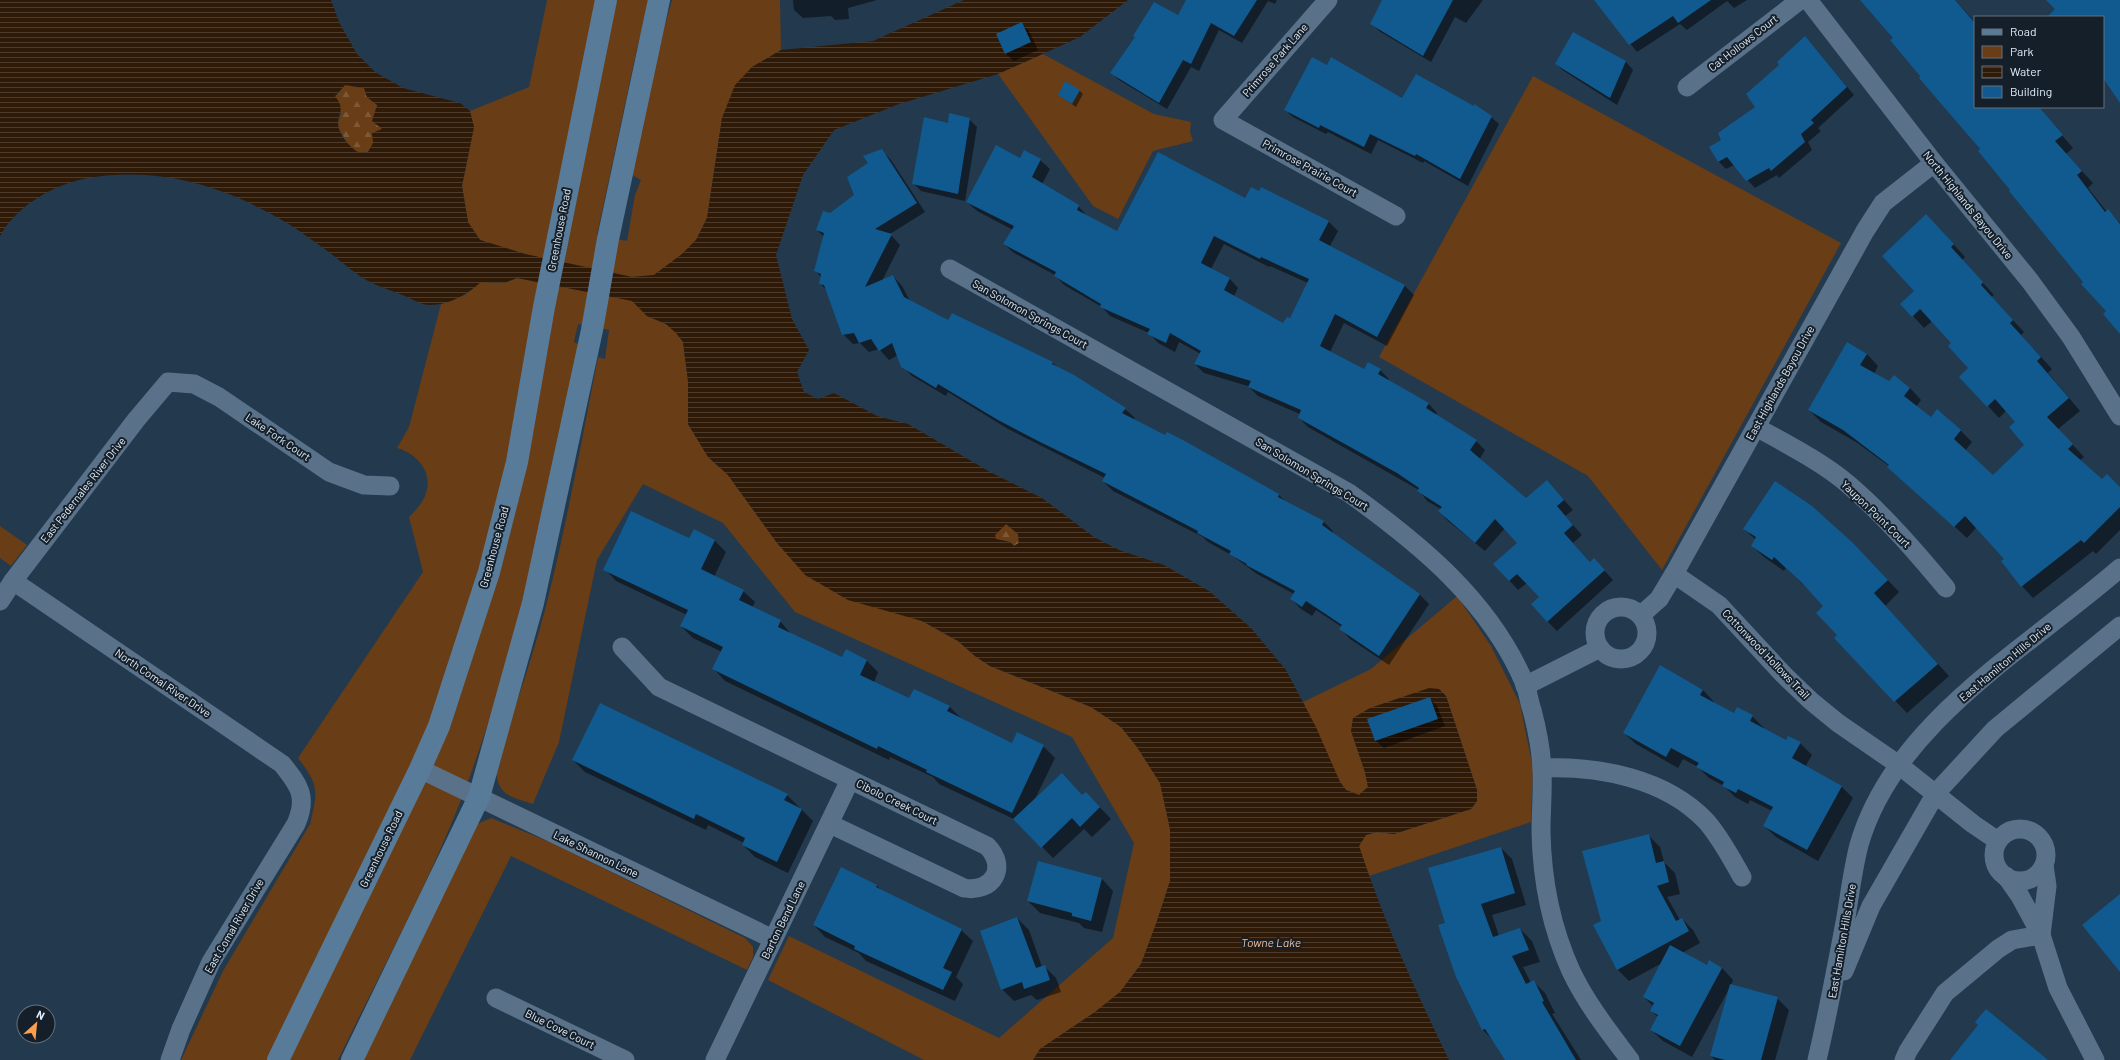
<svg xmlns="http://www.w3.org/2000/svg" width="2120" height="1060" font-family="Barlow,sans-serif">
<defs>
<pattern id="forest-firs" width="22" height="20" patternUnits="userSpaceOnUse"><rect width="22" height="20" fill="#693d15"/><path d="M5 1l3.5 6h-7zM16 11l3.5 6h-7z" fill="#7e5938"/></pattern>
<pattern id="water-rules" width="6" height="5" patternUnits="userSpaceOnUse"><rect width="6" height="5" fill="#2f1a08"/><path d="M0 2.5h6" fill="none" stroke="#4d3c2d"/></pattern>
</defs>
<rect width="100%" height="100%" fill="#22394e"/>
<g fill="#693d15">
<path d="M547 0H650L637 48 597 235 627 241 635 195 641 180 632 175 658 49 672 0H780L781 50 752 67 722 118 707 218 696 240 682 254 654 275 632 277 525 254 480 240 468 222 462 186 474 127 470 111 529 87Z"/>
<path d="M1043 54 1154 114 1191 122 1190 132 1193 141 1153 151 1118 219 1093 206 998 74Z"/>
<path d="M1533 76 1841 243 1662 570 1588 476 1379 357Z"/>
<path d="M517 278 632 300 647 316 666 324 676 333 683 342 688 381V424L708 457 728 475 777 543 895 612 922 621 958 641 975 656 990 666 1091 707 1121 727 1137 747 1160 783 1170 829V881L1157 921 1141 964 1120 992 1095 1012 1040 1049 1033 1060H924L768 980 789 936 999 1038 1113 938 1134 843 1072 737 795 612 723 523 643 484 597 560 559 742 533 804C508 796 496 795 496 765 514 710 534 654 548 598 568 518 582 438 598 357L605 359 609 330 578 324 574 342 578 344C567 402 558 462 544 520 525 603 502 685 474 765 438 867 385 963 338 1060H181L223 971 310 824C318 791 319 785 298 758L423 572 409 517C414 512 420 506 423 500 436 476 420 455 397 448L409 427 441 304 465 295 481 282 504 283Z"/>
<path d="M0 526 27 545 11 566 0 558Z"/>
<path d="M1457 596 1491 646 1520 704 1533 768 1531 822 1369 876 1359 846 1366 835 1377 832 1394 834 1471 809 1477 801V790L1446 696 1439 689 1351 731 1365 772 1368 787 1359 795 1346 790 1340 782 1303 702 1371 669Z"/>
<path d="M491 818 552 843 745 938 753 947V957L747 970 511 856 410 1060H363L475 825Z"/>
</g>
<g fill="url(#forest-firs)">
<path d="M345 85 364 88 367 97 377 105 382 129 368 152 359 153 349 146 339 129 338 123 341 113 335 97Z"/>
<path d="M1006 524 1018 534 1019 543 1014 546 1010 542 996 539 995 535Z"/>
</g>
<path fill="url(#water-rules)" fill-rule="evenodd" d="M0 0H331L340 24 357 54 375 72 403 88 460 103 470 111 474 127 462 186 468 222 480 240 525 254 632 277 654 275 682 254 696 240 707 218 722 118 735 85 752 67 781 50 873 41 964 0H1128L1080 37 998 74 899 104 834 130 803 175 776 255 792 319 809 350 797 372 804 392 818 399 834 393 877 416 908 424 990 472 1042 498 1094 537 1119 550 1164 565 1209 591 1251 628 1286 670 1316 727 1340 782 1346 790 1359 795 1368 787 1365 772 1351 731 1353 718 1370 708 1429 688 1439 689 1446 696 1477 790V801L1471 809 1394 834 1377 832 1366 835 1359 846C1383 919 1415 990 1449 1060H1033L1040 1049 1095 1012 1120 992 1141 964 1157 921 1170 881V829L1160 783 1137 747 1121 727 1091 707 990 666 975 656 958 641 922 621 848 600 805 575 777 543 728 475 708 457 688 424V381L683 342 676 333 666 324 647 316 632 301 517 278 504 283 481 282C467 294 450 305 430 305 422 305 413 300 405 296 393 291 380 287 368 281 356 274 345 265 334 256 319 245 303 233 287 223 225 186 160 166 88 178 55 184 17 205 0 236ZM345 85 364 88 367 97 377 105 372 121 382 129 372 133 373 143 368 152 359 153C350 147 338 135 338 123 339 109 345 110 335 96ZM1006 524 1018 534 1019 543 1014 546 1010 542 996 539 995 535Z"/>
<g fill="#0007" fill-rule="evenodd">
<path d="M793 0H877L848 8 849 19 835 20 831 16 803 18 794 10Z"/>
<path d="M1187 0H1277L1275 4 1268 1 1242 43 1219 30 1199 71 1191 67 1167 109 1119 80 1112 73 1178 17Z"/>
<path d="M1383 0H1483L1466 23 1455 17 1431 62 1379 31 1371 23Z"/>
<path d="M1595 0H1747L1734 8 1727 1 1687 30 1680 24 1637 52Z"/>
<path d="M1865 0H1955L1975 22 1972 25 1975 29V107H2030L2047 118 2073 148 2066 154 2093 183 2088 188 2107 212 2108 211 2120 223V333L2108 311 1922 76Z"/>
<path d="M1021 24 1029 31 1038 50 1014 61 1006 54 997 35Z"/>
<path d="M1812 45 1854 95 1818 128 1821 131 1808 142 1812 150 1779 178 1777 175 1755 188 1734 165 1726 169 1718 161 1722 140 1756 107Z"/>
<path d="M1626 62 1633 70 1617 105 1564 71 1556 64Z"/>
<path d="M1079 90 1083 94 1076 107 1059 95Z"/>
<path d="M1403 99 1474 108 1491 117 1499 124 1468 186 1424 161 1423 163 1378 140 1371 154 1328 132 1326 134 1293 117 1285 110Z"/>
<path d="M969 119 977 127 965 201 921 191 913 183Z"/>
<path d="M881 150 891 160 925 212 890 234 900 245 882 281 893 276 902 286 910 301 948 321 952 314 1053 363 1058 368 1125 409 1135 418 1134 420 1165 436 1180 440 1279 495 1286 502 1324 522 1333 531 1332 534 1420 595 1429 604 1389 665 1350 639 1341 629 1342 627 1316 610 1312 616 1301 609 1291 599 1294 594 1257 574 1233 556 1208 542 1203 537 1113 491 1103 481 1105 478 1008 429 948 392 946 396 912 376 902 366 898 355 889 360 879 349 869 352 860 343 853 344 843 334 827 291 820 283 821 277 815 270 824 237 817 230 830 214 855 196 870 164Z"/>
<path d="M1021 159 1040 160 1050 169 1042 184 1078 206 1087 216 1117 232 1246 200 1259 192 1261 188 1329 222 1338 231 1330 246 1405 286 1414 295 1387 346 1344 323 1330 352 1365 370H1380L1389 379 1388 381 1428 403 1437 413 1436 415 1476 441 1485 450 1479 460 1526 499 1547 481 1573 510 1565 516 1582 535 1573 543 1591 563 1603 569 1613 580 1557 631 1547 621 1540 597 1527 583 1518 590 1509 580 1518 543 1505 528 1485 551 1448 521 1439 511 1441 509 1427 501 1419 490 1308 427 1299 418 1300 414 1258 396 1248 386 1204 373 1195 364 1201 354 1179 342 1175 352 1158 343 1149 333 1110 316 1102 307 1064 285 1055 275 1014 253 1004 244 1013 230 977 211 967 202ZM1224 244 1269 267 1270 266 1308 283 1290 319 1284 324 1234 296 1238 288 1229 278 1211 269Z"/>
<path d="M1938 227 1965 257 1962 260 1994 295 1991 297 2024 332 2021 335 2052 369 2048 373 2080 411 2058 429 2084 457 2079 461 2102 480 2120 488V530L2096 554 2093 551 2033 598 2022 586 2005 559 1977 527 1967 538 1889 466 1856 442 1821 422 1809 410 1867 354 1878 366 1874 374 1889 383 1910 388 1921 400 1916 407 1931 418 1937 411 1961 431 1972 442 1965 451 1993 476 2026 446 2016 422 2006 411 1999 418 1988 406 1970 368 1953 343 1932 321 1924 328 1913 316 1915 291Z"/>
<path d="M1744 529 1865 556 1899 592 1885 606 1949 676 1907 713 1835 638 1838 635 1825 606 1786 568 1784 571 1764 557 1752 546 1756 540Z"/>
<path d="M694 530 715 541 726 552 714 577 743 591 755 602 752 608 780 621 791 634 842 659 846 651 867 661 878 672 874 682 909 700 949 706 961 718 1012 744 1043 746 1055 758 1035 799 1083 796 1086 793 1111 819 1092 837 1084 829 1053 858 1016 820 939 784 933 777 890 757 889 760 725 681 714 669 722 652 693 638 681 626 687 615 616 581 605 569 690 540Z"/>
<path d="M1660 667 1703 690 1714 702V703L1734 715 1752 716 1764 728 1763 729 1786 741 1800 743 1812 755 1805 767 1842 787 1853 798 1818 861 1776 837 1764 826 1772 811 1750 800 1748 804 1735 797 1724 786 1709 778 1698 767 1683 759 1678 768 1636 744 1624 733Z"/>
<path d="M1429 698 1437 706 1445 726 1384 748 1376 741 1368 720Z"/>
<path d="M600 704 787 795 813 821 788 873 755 857 743 845 744 843 708 825 706 830 585 772 573 760Z"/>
<path d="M1648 835 1660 847 1664 862 1675 873 1680 894 1667 897 1680 920 1682 919 1693 930 1700 943 1682 953 1707 966 1722 968 1733 980 1731 985 1777 998 1789 1010 1775 1060H1715L1711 1056 1729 989 1692 1057 1663 1041 1651 1030 1658 1017 1651 1011 1654 1007 1644 997 1662 963 1629 981 1617 969 1602 921Z"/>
<path d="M1501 848 1512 859 1526 905 1492 915 1499 936 1520 929 1532 941 1540 962 1523 967 1531 983 1533 981 1545 993 1555 1013 1552 1014 1581 1060H1506L1494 1041 1483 1030 1446 923Z"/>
<path d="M842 869 877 886 883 892 961 930 973 941 956 977 963 984 955 1001 866 961 859 953 825 937 814 925Z"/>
<path d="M1102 879 1113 891 1102 932 1084 928 1079 923 1040 913 1028 901Z"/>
<path d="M1017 918 1029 930 1042 967 1044 966 1056 978 1061 992 1037 1000 1031 995 1014 1001 1002 989Z"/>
</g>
<g fill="#115a90" fill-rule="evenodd">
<path d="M1186 0H1257L1234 36 1211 23 1191 64 1183 60 1159 103 1110 73 1135 37 1133 36 1154 2 1178 15Z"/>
<path d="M1382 0H1453L1423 56 1370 24Z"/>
<path d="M1594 0H1711L1678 23 1673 16 1629 45Z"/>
<path d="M1860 0H1955L1975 23V107H2039L2063 135 2055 141 2082 171 2077 175 2105 212 2108 209 2120 224V334L2103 314 2106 311 2081 284 2083 282 2009 191 2010 190 1978 151 1980 149 1919 78 1920 76 1890 40 1893 38Z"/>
<path d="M2046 0H2120V103L2103 78V17H2047L2055 9Z"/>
<path d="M1022 22 1031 42 1005 54 996 34Z"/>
<path d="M1573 32 1626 61 1610 98 1555 64Z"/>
<path d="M1805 36 1847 87 1811 120 1814 123 1801 134 1805 142 1771 171 1769 168 1746 181 1727 157 1718 162 1709 147 1721 140 1718 133 1755 107 1746 94 1779 65 1777 62Z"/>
<path d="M1312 57 1327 65 1331 57 1402 98 1416 74 1474 106V104L1492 116 1460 179 1416 154 1415 156 1370 134 1364 147 1320 125 1319 128 1284 110Z"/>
<path d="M1065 81 1080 90 1072 104 1058 95Z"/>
<path d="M949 113 970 118 958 194 912 184 924 117 948 123Z"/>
<path d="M996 145 1020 158 1024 150 1041 159 1032 177 1079 205 1077 210 1117 231 1158 152 1245 198 1251 187 1259 191 1261 187 1329 221 1319 240 1405 285 1377 337 1335 314 1320 346 1364 369 1368 362 1381 369 1378 374 1429 403 1426 408 1477 440 1470 450 1526 498 1547 480 1564 500 1557 506 1573 525 1564 533 1590 562 1594 558 1605 570 1547 622 1531 604 1539 597 1517 574 1509 581 1493 564 1517 543 1495 519 1475 543 1438 511 1442 507 1417 491 1419 488 1397 473 1298 418 1301 410 1248 387 1251 381 1194 364 1201 351 1170 333 1166 343 1147 334 1150 329 1100 307 1101 304 1054 276 1056 272 1003 244 1014 226 966 202ZM1214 236 1260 259 1261 257 1309 279 1290 318 1287 317 1283 323 1224 290 1230 278 1201 263Z"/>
<path d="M882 149 917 203 875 229 892 234 865 287 893 275 904 297 948 320 952 313 1053 362 1052 364 1074 375 1126 408 1122 413 1165 435 1167 432 1181 439 1279 494 1278 497 1324 521 1322 525 1420 594 1379 656 1339 629 1342 625 1306 601 1302 607 1290 599 1295 591 1246 565 1247 564 1229 554 1231 551 1197 533 1198 531 1102 481 1106 474 1040 442 998 420 938 384 936 388 901 367 892 343 879 351 871 339 859 343 854 333 842 335 824 285 819 284 821 274 814 271 824 233 816 230 823 211 830 213 854 195 847 177 868 163 863 156Z"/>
<path d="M1926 214 1954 244 1951 247 1983 282 1981 285 2013 320 2010 323 2041 357 2037 361 2069 398 2047 417 2073 444 2068 449 2102 479 2107 474 2120 487V507L2084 543 2081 540 2021 587 2001 561 2004 559 1965 516 1954 527 1887 467 1889 465 1843 430 1808 410 1847 342 1867 354 1860 365 1889 381 1894 375 1910 388 1904 396 1931 417 1937 409 1961 430 1954 439 1993 475 2024 445 2009 427 2015 422 1995 399 1987 407 1959 377 1968 368 1948 346 1951 343 1920 309 1912 317 1900 304 1914 291 1882 256Z"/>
<path d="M1775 481 1812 506 1853 543 1888 580 1874 593 1938 664 1894 702 1834 638 1837 635 1816 613 1823 606 1802 583 1774 557 1772 560 1751 546 1756 537 1743 529Z"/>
<path d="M631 511 689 538 694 529 715 540 701 569 744 590 739 600 781 620 778 627 842 657 846 649 867 660 860 675 909 698 914 689 950 706 947 711 1012 743 1017 732 1044 745 1012 813 926 772 927 770 878 746 877 749 712 669 723 647 680 626 688 610 603 570Z"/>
<path d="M1660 665 1703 690 1700 695 1734 713 1737 707 1753 715 1750 721 1786 740 1788 736 1801 742 1792 758 1842 786 1807 850 1763 826 1773 807 1738 789 1736 793 1722 786 1724 782 1696 767 1699 763 1671 748 1666 757 1623 733Z"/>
<path d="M1430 697 1438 719 1375 741 1367 719Z"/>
<path d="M600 703 788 794 784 800 802 809 777 862 742 845 745 838 696 814 694 819 572 760Z"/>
<path d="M1062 773 1082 795 1086 792 1100 807 1080 827 1072 818 1041 848 1013 819Z"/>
<path d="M1649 834 1656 863 1664 861 1669 882 1657 886 1676 921 1682 918 1689 931 1617 970 1593 925 1601 921 1582 851Z"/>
<path d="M1501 847 1515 893 1481 904 1493 937 1520 928 1529 950 1512 956 1526 984 1534 980 1544 1001 1542 1002 1576 1060H1505L1485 1029 1482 1030 1456 977 1438 925 1445 923 1428 868Z"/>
<path d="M1038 861 1102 878 1091 921 1072 916V913L1027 901Z"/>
<path d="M841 867 877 885 876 887 962 929 943 968 952 972 943 990 854 949 855 946 813 925Z"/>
<path d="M2120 894V972L2082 925Z"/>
<path d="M1017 917 1036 968 1045 965 1050 980 1024 989 1022 982 1001 990 980 931Z"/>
<path d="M1670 945 1707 965 1709 960 1722 968 1680 1046 1650 1030 1658 1015 1650 1011 1654 1003 1643 997Z"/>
<path d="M1730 984 1778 997 1761 1060H1725L1710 1056Z"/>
<path d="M1986 1009 2048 1060H1950L1978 1025 1975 1022Z"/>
</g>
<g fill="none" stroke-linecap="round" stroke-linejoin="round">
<g stroke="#59728a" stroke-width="19">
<path d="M1328 0 1223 120 1396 216"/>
<path d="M1808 0 1934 163 2030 281 2071 337 2120 416"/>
<path d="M1687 87 1800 0"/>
<path d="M950 269 1349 493C1420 544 1490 601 1525 684 1528 692 1529 702 1532 710 1537 729 1541 749 1542 769 1543 790 1541 811 1541 832 1542 880 1551 927 1571 971 1586 1003 1609 1032 1630 1060"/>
<path d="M1756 427C1785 443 1824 463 1849 485 1885 516 1916 552 1946 588"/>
<path d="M1674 574 1719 605 1783 674 1811 701 1838 723 1899 765 1973 824 1998 841"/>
<path d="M13 581 282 764C299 785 308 797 296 824L211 962 181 1029 170 1060"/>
<path d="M0 601 13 581 136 420 168 382 194 384 219 397 329 472 364 485 390 486"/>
<circle cx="1621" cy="633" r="26"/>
<path d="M1641 615 1659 599 1674 574 1865 231 1883 203 1934 163"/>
<path d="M622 647 659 687 987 846C1008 867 993 893 964 888L830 824"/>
<path d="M1525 686 1600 648"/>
<path d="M1542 768C1599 766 1665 778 1706 821 1721 838 1731 858 1742 877"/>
<path d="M420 769 773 939"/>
<circle cx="2020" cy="855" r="26"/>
<path d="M2006 876 2020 896 2041 935 2058 988 2095 1060"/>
<path d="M2041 935 2047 886 2044 865"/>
<path d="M1844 971 1871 906 1936 793 1995 729 2120 626"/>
<path d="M496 998 625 1060"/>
<path d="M715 1060 850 780"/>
<path d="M1817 1060C1828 1013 1837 965 1846 917 1850 893 1853 868 1859 845 1894 722 2030 647 2120 568"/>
<path d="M1904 1060 1908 1051 1945 993 1998 949 2012 940 2041 935"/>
</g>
<g stroke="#587b9a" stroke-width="22">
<path d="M278 1060 420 769 439 726 489 572 517 462 544 307 606 0"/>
<path d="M352 1060 479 797 533 603 592 330 608 239 659 0"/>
</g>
</g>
<g text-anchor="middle" stroke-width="4" stroke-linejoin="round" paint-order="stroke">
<g font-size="11" fill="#dfedfa" stroke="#151f29">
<text transform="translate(1743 43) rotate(-38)" y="4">Cat Hollows Court</text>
<text transform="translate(1275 60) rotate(-49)" y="4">Primrose Park Lane</text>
<text transform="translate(1310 168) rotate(29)" y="4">Primrose Prairie Court</text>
<text transform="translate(1968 205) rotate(51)" y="4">North Highlands Bayou Drive</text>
<text transform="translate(559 230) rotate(-79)" y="4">Greenhouse Road</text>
<text transform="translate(1030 314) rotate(29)" y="4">San Solomon Springs Court</text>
<text transform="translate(1780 383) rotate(-61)" y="4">East Highlands Bayou Drive</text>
<text transform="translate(278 437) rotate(34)" y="4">Lake Fork Court</text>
<text transform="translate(1312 474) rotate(31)" y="4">San Solomon Springs Court</text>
<text transform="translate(83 490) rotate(-52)" y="4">East Pedernales River Drive</text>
<text transform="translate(1876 514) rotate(44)" y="4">Yaupon Point Court</text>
<text transform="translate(494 547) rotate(-75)" y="4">Greenhouse Road</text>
<text transform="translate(1766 654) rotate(46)" y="4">Cottonwood Hollows Trail</text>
<text transform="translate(2005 662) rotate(-40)" y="4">East Hamilton Hills Drive</text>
<text transform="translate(163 683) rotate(34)" y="4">North Comal River Drive</text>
<text transform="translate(897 802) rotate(26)" y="4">Cibolo Creek Court</text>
<text transform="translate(381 849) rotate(-64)" y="4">Greenhouse Road</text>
<text transform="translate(596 854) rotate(26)" y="4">Lake Shannon Lane</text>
<text transform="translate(783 920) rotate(-64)" y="4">Barton Bend Lane</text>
<text transform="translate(234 926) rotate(-60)" y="4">East Comal River Drive</text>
<text transform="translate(1842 941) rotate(-80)" y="4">East Hamilton Hills Drive</text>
<text transform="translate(560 1029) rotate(26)" y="4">Blue Cove Court</text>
</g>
<g font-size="12" font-style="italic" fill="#f5bd94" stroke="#151f29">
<text x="1271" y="947">Towne Lake</text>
</g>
</g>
<rect x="1974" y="16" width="130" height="92" fill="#151f29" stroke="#66717d"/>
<rect x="1982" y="29" width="20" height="6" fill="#587b9a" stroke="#66717d"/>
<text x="2010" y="36" font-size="12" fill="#dfedfa">Road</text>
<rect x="1982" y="46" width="20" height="12" fill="#693d15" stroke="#66717d"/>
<text x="2010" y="56" font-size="12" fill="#dfedfa">Park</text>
<rect x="1982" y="66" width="20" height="12" fill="url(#water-rules)" stroke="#66717d"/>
<text x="2010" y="76" font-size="12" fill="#dfedfa">Water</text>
<rect x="1982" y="86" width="20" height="12" fill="#115a90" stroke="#66717d"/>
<text x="2010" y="96" font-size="12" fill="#dfedfa">Building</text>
<g transform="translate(36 1024) rotate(27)"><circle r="19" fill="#151f29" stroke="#66717d"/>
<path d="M0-3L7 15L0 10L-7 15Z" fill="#fb9e50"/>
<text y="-6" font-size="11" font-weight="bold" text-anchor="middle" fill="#dfedfa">N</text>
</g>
</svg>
